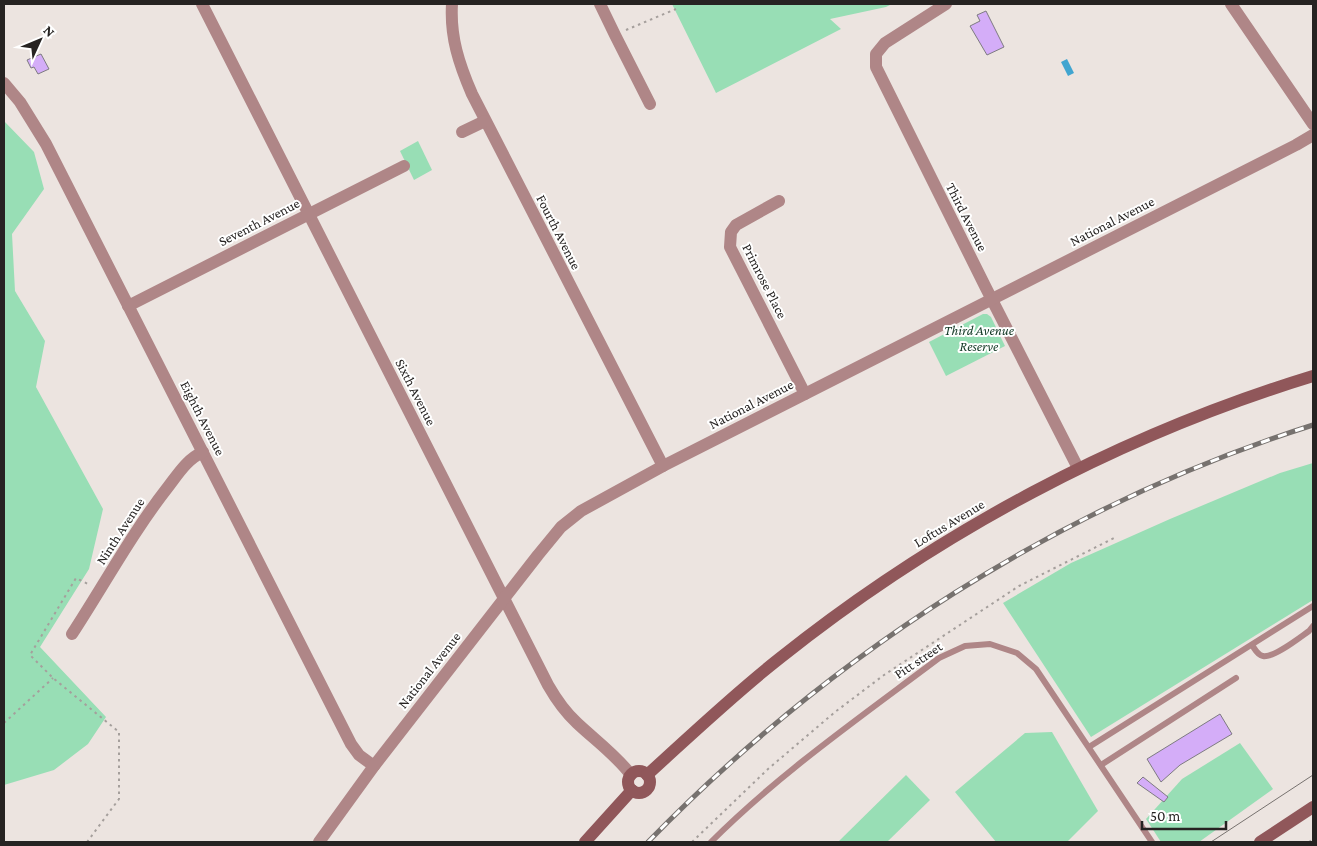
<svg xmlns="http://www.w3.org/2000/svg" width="1317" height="846" font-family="'Crimson Pro',serif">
<rect width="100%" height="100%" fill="#ece4e0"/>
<g fill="#98deb5">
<path d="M672 4H892L886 7 830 19 841 29 716 93Z"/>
<path d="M4 121 34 152 44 189 12 234 15 291 45 341 36 387 103 509 89 569 40 647 106 717 88 744 54 770 4 785Z"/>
<path d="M418 141 432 170 414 180 400 151Z"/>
<path d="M983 314H987L991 317 1005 346 946 376 929 342Z"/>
<path d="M1313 463V600L1091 737 1003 603 1071 563 1170 519 1280 473Z"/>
<path d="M1052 732 1098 811 1067 842H996L955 792 1025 733Z"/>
<path d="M1240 743 1273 789 1199 842H1161L1146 819 1182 779Z"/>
<path d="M906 775 930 800 887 842H838Z"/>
</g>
<path fill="#41a5d0" d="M1067 59 1074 73 1068 76 1061 62Z"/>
<g fill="#d4adf8" stroke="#7e7b81">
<path d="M986 11 1004 47 987 55 970 26 980 21 977 15Z"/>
<path d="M41 54 49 69 38 74 34 67 31 68 27 60Z"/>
<path d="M1220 714 1232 734 1180 765 1161 782 1147 759Z"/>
<path d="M1143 777 1168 797 1164 802 1137 783Z"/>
</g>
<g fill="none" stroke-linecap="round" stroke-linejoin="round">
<g stroke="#a59f9c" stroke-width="2" stroke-dasharray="2.5 4" stroke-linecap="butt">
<path d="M626 30 676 9"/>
<path d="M4 723 53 678"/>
<path d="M87 842 119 799V732L53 678 30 655 76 578 90 585"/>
<path d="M692 842 768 769 835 712 884 675 1019 586 1116 537"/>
<path d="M1309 842 1313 839"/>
</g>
<g stroke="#af8687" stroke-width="6">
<path d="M1252 645C1255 649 1257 655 1263 656 1274 658 1299 638 1309 631L1313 626"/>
<path d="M1089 747 1313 606"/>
<path d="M1101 765 1236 678"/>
<path d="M711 842C780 773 862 716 939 658L965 646 990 644 1017 653 1036 669 1152 842"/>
</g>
<g stroke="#af8687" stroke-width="12">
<path d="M202 4 548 685C556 699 565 712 577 723 595 740 616 755 631 775"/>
<path d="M452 4C450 37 459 64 472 94L663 466"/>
<path d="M600 4 615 35 650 104"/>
<path d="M946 4 885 43 876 54V67L986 288 1078 468"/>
<path d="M1231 4 1313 124"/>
<path d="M4 83 20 102 46 144 351 744 359 755 374 766"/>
<path d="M462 132 485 121"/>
<path d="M779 201 736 225 731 232 730 247 805 394"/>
<path d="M128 306 404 166"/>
<path d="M72 634C104 585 132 533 168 487 178 474 187 459 203 452"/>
<path d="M319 842 374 766 538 555 561 527 581 511 663 466 1296 145 1313 135"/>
</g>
<g stroke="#90575a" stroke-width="12">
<circle cx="639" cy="782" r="11"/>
<path d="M647 775C691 735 734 694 780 658 938 532 1120 435 1313 376"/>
<path d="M585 842 632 790"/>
<path d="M1260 842 1313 807"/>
</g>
<path stroke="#77726f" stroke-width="1" d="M1211 842 1313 775"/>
<defs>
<path id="rail" d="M648 842C832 653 1061 505 1313 425"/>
</defs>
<use href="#rail" stroke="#77726f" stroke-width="5"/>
<use href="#rail" stroke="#fff" stroke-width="3" stroke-dasharray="9" stroke-linecap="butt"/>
</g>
<g text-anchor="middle" stroke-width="4" stroke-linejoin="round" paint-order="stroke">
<g font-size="14" fill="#262322" stroke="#fff">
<text transform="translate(967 217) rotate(63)" y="5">Third Avenue</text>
<text transform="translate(1112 221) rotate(-27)" y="5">National Avenue</text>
<text transform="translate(259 222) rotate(-27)" y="5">Seventh Avenue</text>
<text transform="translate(559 232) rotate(63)" y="5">Fourth Avenue</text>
<text transform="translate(765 281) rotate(63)" y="5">Primrose Place</text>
<text transform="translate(416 392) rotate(63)" y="5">Sixth Avenue</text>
<text transform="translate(751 404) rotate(-27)" y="5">National Avenue</text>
<text transform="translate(203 418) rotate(63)" y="5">Eighth Avenue</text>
<text transform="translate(949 523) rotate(-31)" y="5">Loftus Avenue</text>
<text transform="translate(120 531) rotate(-57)" y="5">Ninth Avenue</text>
<text transform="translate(918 660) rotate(-34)" y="5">Pitt street</text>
<text transform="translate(429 670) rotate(-52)" y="5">National Avenue</text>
</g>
<g font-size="14" font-style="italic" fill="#113824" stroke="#fff">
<text x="979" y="335">Third Avenue<tspan x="979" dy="16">Reserve</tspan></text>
</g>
</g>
<rect width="1317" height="846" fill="none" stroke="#262322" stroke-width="10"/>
<g transform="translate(40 40) rotate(46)" stroke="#ffffff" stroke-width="4" paint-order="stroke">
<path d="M0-4L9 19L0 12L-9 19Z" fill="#262322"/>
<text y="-8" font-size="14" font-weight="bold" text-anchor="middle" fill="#262322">N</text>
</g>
<path d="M1142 821v8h84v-8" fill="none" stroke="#262322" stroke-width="2.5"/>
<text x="1150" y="821" font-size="15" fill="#262322" stroke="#ffffff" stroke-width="4" paint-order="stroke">50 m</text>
</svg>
